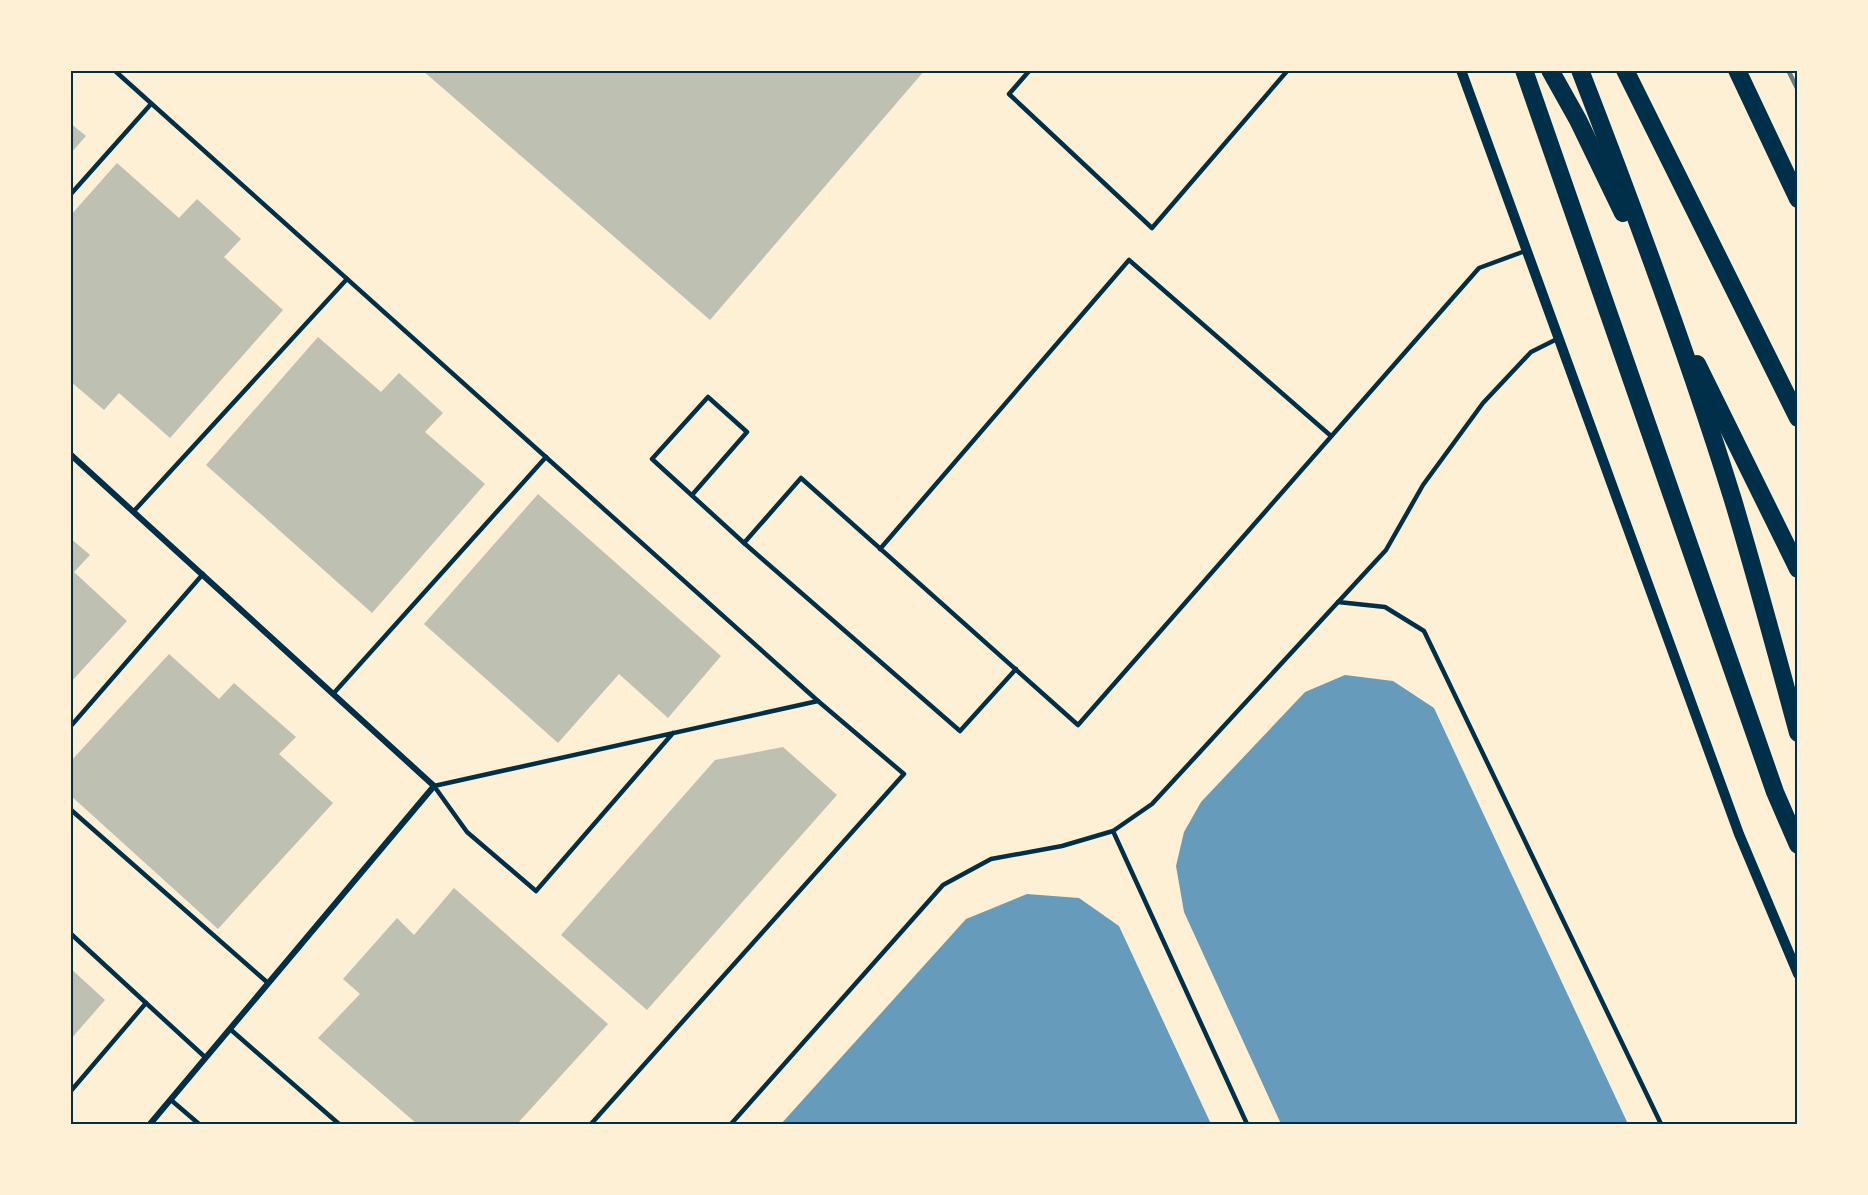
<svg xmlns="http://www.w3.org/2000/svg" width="1868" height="1195" font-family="'Alegreya Sans',sans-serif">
<rect width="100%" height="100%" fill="#fdf0d5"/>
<g fill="#669bbc">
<path d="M1345 675 1393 681 1434 708 1628 1124H1281L1184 912 1176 866 1184 832 1201 802 1305 692Z"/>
<path d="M1027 894 1079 898 1119 926 1211 1124H781L966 919Z"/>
</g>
<g fill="#bec0b2">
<path d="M422 70H925L710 320Z"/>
<path d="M70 123 86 136 70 154Z"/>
<path d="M117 163 179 218 197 199 241 239 224 257 283 310 170 438 119 393 104 410 70 381V216Z"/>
<path d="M318 337 381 392 399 373 443 413 425 432 485 484 372 613 206 465Z"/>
<path d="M538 494 721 656 668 718 619 674 558 743 424 624Z"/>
<path d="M70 538 90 555 74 572 127 621 70 683Z"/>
<path d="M169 654 219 699 234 683 296 737 279 754 333 803 218 929 70 795V762Z"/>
<path d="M783 747 837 795 647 1010 561 935 715 760Z"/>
<path d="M454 888 608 1024 517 1124H417L318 1038 360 994 343 979 397 918 414 935Z"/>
<path d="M70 968 105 1000 70 1040Z"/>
</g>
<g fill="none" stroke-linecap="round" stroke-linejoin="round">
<g stroke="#003049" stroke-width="4.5">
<path d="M114 70 818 701"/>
<path d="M1030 70 1009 94 1152 228 1288 70"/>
<path d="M70 195 151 104"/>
<path d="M692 495 747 432 708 397 652 459 744 543"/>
<path d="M134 511 347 279"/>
<path d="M880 549 1129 260 1331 436"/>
<path d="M1338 602 1385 607 1424 631 1661 1124"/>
<path d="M1016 669 960 731 744 543 801 478 1078 725 1479 268 1525 251"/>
<path d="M333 694 546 457"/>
<path d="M70 727 203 574"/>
<path d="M70 809 268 983"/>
<path d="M1113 831 1247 1124"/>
<path d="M70 933 146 1003 70 1092"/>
<path d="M146 1003 206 1058"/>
<path d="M230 1029 339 1124"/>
<path d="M171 1100 199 1124"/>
<path d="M591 1124 904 774 818 701 434 786 467 832 536 891 673 733"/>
<path d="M731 1124 943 885 991 859 1062 846 1113 831 1152 804 1386 550 1423 485 1483 403 1531 352 1559 338"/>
</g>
<path stroke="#003049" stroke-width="6" d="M70 454 434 786 150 1124"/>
<path stroke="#003049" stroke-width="10" d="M1461 70 1739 834 1798 974"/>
<g stroke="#003049" stroke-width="18">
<path d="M1524 70 1775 792 1798 845"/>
<path d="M1550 70 1578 120 1623 213"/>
<path d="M1580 70C1635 212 1688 355 1733 500 1756 577 1777 655 1798 733"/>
<path d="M1625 70 1798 418"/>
<path d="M1737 70 1798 199"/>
<path d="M1697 364 1798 569"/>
</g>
<path stroke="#657d81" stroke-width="4.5" d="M1788 70 1798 90"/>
</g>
<rect width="1868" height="1195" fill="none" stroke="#fdf0d5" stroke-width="144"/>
<rect x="72" y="72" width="1724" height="1051" fill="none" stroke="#003049" stroke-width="2"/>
</svg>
